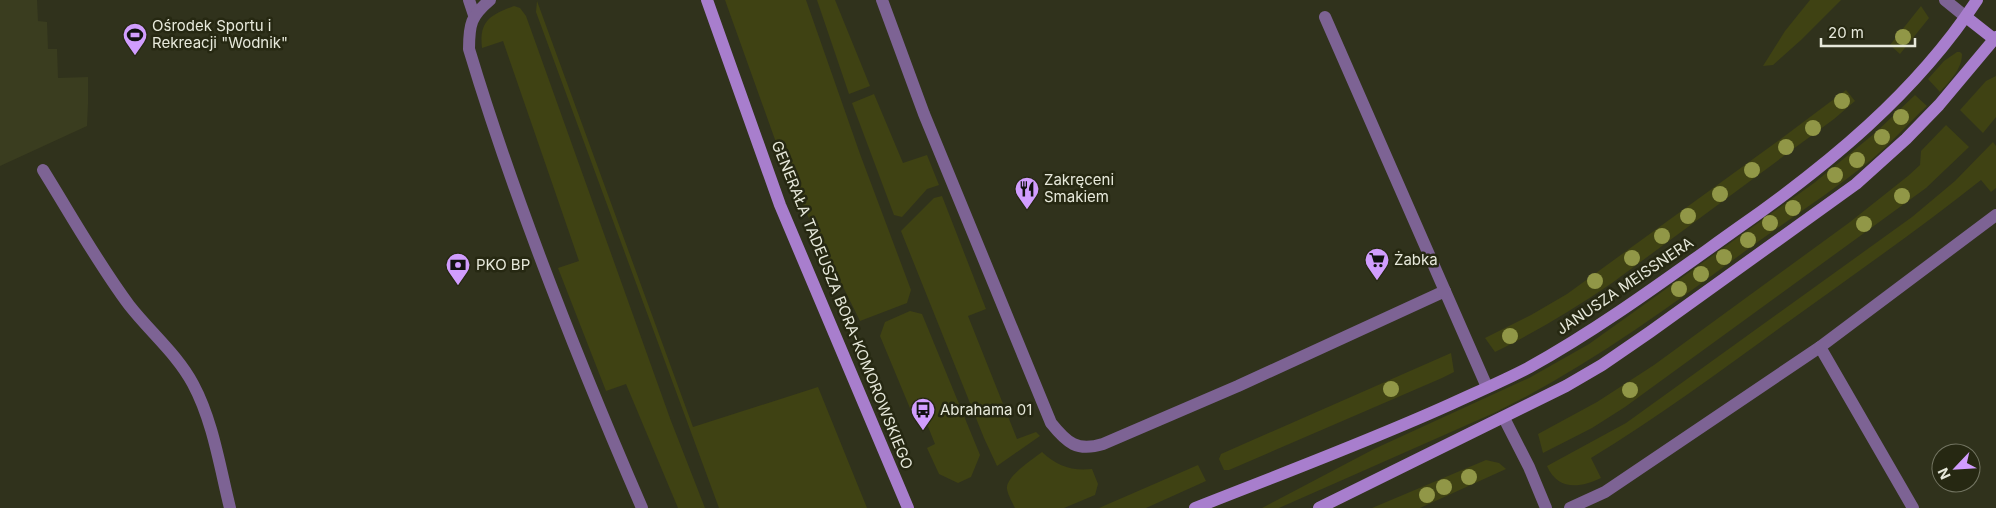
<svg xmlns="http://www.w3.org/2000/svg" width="1996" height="508" font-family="Inter,sans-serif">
<rect width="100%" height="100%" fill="#30321c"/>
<path fill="#3a3d1f" d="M0 0H37L38 21 47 22 48 49H57L58 78 88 77V104L87 126 0 166Z"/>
<g fill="#3f4213">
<path d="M725 0H806L860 154 911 290 907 303 860 321 788 176Z"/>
<path d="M817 0H835L870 86 849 94Z"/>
<path d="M1810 0H1841L1801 40 1773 65 1763 66 1785 31Z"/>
<path d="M537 1 693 427 818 387 867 508H719L536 12Z"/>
<path d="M514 6 520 8 526 16 671 421 705 508H678L626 384 606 391 558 268 579 261 503 41 482 48C479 21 490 15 514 6Z"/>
<path d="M1921 6 1929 18 1900 54 1890 45Z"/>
<path d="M1957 52H1960L1962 54C1962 69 1950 81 1940 92L1928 79 1944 61Z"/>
<path d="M1996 76V117L1983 133 1960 110 1986 81Z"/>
<path d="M1846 90 1855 101 1834 119 1612 283C1574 309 1536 332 1495 352L1485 338 1531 315 1567 294 1782 138Z"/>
<path d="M874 94 903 163 927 155 939 185 927 189 902 217 894 215 852 103Z"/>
<path d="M1915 95 1927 106C1908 124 1890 144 1870 161 1830 193 1786 221 1744 252 1664 311 1584 369 1494 413L1279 508H1262L1374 449 1529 378 1589 344 1814 183 1875 133Z"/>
<path d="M1946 125 1969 147 1926 188 1625 407 1592 428 1543 453 1538 434 1597 402 1654 365 1850 222 1908 176 1920 165 1921 151Z"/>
<path d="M1993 142 1996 146V188L1991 192 1981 180C1918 230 1853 275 1788 322 1723 369 1660 416 1591 458L1601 478C1580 488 1558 491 1547 466L1626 423 1912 217 1955 181Z"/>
<path d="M942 196 986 309 968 316 1017 439 1036 432 1040 436 997 466 984 438 901 231 934 198Z"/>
<path d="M910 311 922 314 980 455 971 477 958 483 939 474 927 448 935 444 921 409 912 413 880 336 885 322Z"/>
<path d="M1451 353 1454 372 1442 378 1229 470H1224L1219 459 1221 454Z"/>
<path d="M1042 452C1057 466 1071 471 1092 469L1098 484 1095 495 1064 508H1015C1012 502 1008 495 1007 489 1005 477 1033 459 1042 452Z"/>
<path d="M1486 460 1499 463 1506 469 1420 508H1372Z"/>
<path d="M1198 465 1206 481 1146 508H1099Z"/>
</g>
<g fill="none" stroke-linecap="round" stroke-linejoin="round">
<g stroke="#7d6394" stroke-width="12">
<path d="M469 0 474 15"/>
<path d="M490 0C471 16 469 24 469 49 516 205 577 358 642 508"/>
<path d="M882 0 924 114 1051 423C1067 443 1077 452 1103 444L1238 386 1445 291"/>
<path d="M1325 17 1487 387"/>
<path d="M43 170C71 215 97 262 129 305 150 332 177 354 193 384 213 421 220 468 230 508"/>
<path d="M1504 418 1529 467 1546 508"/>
<path d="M1570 508 1605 492 1820 347"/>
</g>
<g stroke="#7d6394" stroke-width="12">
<path d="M1945 0 1966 17"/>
<path d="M1913 508 1820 347 1996 215"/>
</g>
<g stroke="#a87ecd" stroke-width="12">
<path d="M707 0 780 205 908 508"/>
<path d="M1966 17 1994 39"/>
<path d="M1195 508C1281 474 1367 442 1451 404 1477 392 1503 381 1528 368 1602 327 1669 277 1738 228 1828 165 1916 93 1977 0"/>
<path d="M1319 508 1566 386 1602 365 1650 332 1856 184 1906 139 1939 105 1996 37"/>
</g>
</g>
<g fill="#919747">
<circle cx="1903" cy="37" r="8"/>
<circle cx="1842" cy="101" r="8"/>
<circle cx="1901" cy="117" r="8"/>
<circle cx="1813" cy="128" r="8"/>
<circle cx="1882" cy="137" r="8"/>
<circle cx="1786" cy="147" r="8"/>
<circle cx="1857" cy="160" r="8"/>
<circle cx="1752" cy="170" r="8"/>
<circle cx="1835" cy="175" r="8"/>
<circle cx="1720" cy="194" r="8"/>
<circle cx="1902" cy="196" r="8"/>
<circle cx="1793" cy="208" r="8"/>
<circle cx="1688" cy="216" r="8"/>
<circle cx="1770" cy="223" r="8"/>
<circle cx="1864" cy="224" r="8"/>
<circle cx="1662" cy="236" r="8"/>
<circle cx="1748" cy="240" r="8"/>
<circle cx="1724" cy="257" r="8"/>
<circle cx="1632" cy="258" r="8"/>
<circle cx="1701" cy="274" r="8"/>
<circle cx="1595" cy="281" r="8"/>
<circle cx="1679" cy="289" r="8"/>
<circle cx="1510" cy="336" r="8"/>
<circle cx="1391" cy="389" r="8"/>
<circle cx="1630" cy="390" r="8"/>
<circle cx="1469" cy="477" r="8"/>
<circle cx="1444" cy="487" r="8"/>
<circle cx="1427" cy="495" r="8"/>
</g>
<defs>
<symbol id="stadium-pin" viewBox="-11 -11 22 30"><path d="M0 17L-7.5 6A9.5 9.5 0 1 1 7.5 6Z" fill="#d19dfe" stroke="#262812"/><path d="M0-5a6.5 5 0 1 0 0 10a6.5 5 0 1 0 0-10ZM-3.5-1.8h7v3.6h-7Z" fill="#111"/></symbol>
<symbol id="restaurant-pin" viewBox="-11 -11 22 30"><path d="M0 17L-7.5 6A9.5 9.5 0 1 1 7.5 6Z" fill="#d19dfe" stroke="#262812"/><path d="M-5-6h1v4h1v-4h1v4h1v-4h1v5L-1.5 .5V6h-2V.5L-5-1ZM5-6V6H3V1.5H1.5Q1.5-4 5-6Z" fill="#111"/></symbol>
<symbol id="supermarket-pin" viewBox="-11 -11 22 30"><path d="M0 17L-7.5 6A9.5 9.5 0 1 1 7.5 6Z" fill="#d19dfe" stroke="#262812"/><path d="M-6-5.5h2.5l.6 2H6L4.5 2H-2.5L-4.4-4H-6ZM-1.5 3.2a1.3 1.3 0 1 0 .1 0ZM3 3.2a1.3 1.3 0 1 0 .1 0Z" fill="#111"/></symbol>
<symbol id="bank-pin" viewBox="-11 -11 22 30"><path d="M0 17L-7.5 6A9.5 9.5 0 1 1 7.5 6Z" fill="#d19dfe" stroke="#262812"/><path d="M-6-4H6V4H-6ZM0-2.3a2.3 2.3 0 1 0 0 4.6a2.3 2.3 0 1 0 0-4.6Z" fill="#111"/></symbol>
<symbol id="bus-pin" viewBox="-11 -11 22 30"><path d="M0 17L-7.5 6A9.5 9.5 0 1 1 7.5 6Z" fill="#d19dfe" stroke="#262812"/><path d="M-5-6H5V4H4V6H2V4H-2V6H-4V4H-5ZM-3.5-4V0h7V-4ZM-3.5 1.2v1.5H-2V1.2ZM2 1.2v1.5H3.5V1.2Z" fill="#111"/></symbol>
</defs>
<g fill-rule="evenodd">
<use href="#stadium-pin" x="121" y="21" width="28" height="38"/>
<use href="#restaurant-pin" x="1013" y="175" width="28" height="38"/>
<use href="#supermarket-pin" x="1363" y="246" width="28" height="38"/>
<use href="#bank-pin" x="444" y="251" width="28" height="38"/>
<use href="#bus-pin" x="909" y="396" width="28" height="38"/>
</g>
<g text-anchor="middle" stroke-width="5" stroke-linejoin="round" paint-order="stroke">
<g font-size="15" fill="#e7e9db" stroke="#262812" text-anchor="start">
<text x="152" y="31">Ośrodek Sportu i<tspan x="152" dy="17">Rekreacji "Wodnik"</tspan></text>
<text x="1044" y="185">Zakręceni<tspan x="1044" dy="17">Smakiem</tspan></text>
<text x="1394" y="265">Żabka</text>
<text x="476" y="270">PKO BP</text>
<text x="940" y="415">Abrahama 01</text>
</g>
<g font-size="15" fill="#e7e9db" stroke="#262812">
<text transform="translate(1625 286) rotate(-34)" y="5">JANUSZA MEISSNERA</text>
<text transform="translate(842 305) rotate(68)" y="5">GENERAŁA TADEUSZA BORA-KOMOROWSKIEGO</text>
</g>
</g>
<g transform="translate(1956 468) rotate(245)"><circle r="24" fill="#262812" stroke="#737562"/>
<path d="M0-4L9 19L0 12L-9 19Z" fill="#d19dfe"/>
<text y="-8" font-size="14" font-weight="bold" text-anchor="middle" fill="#e7e9db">N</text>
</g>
<path d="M1821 38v8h94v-8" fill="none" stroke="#e7e9db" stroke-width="2.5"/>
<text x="1828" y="38" font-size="15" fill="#e7e9db" stroke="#262812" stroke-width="4" paint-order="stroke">20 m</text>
</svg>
